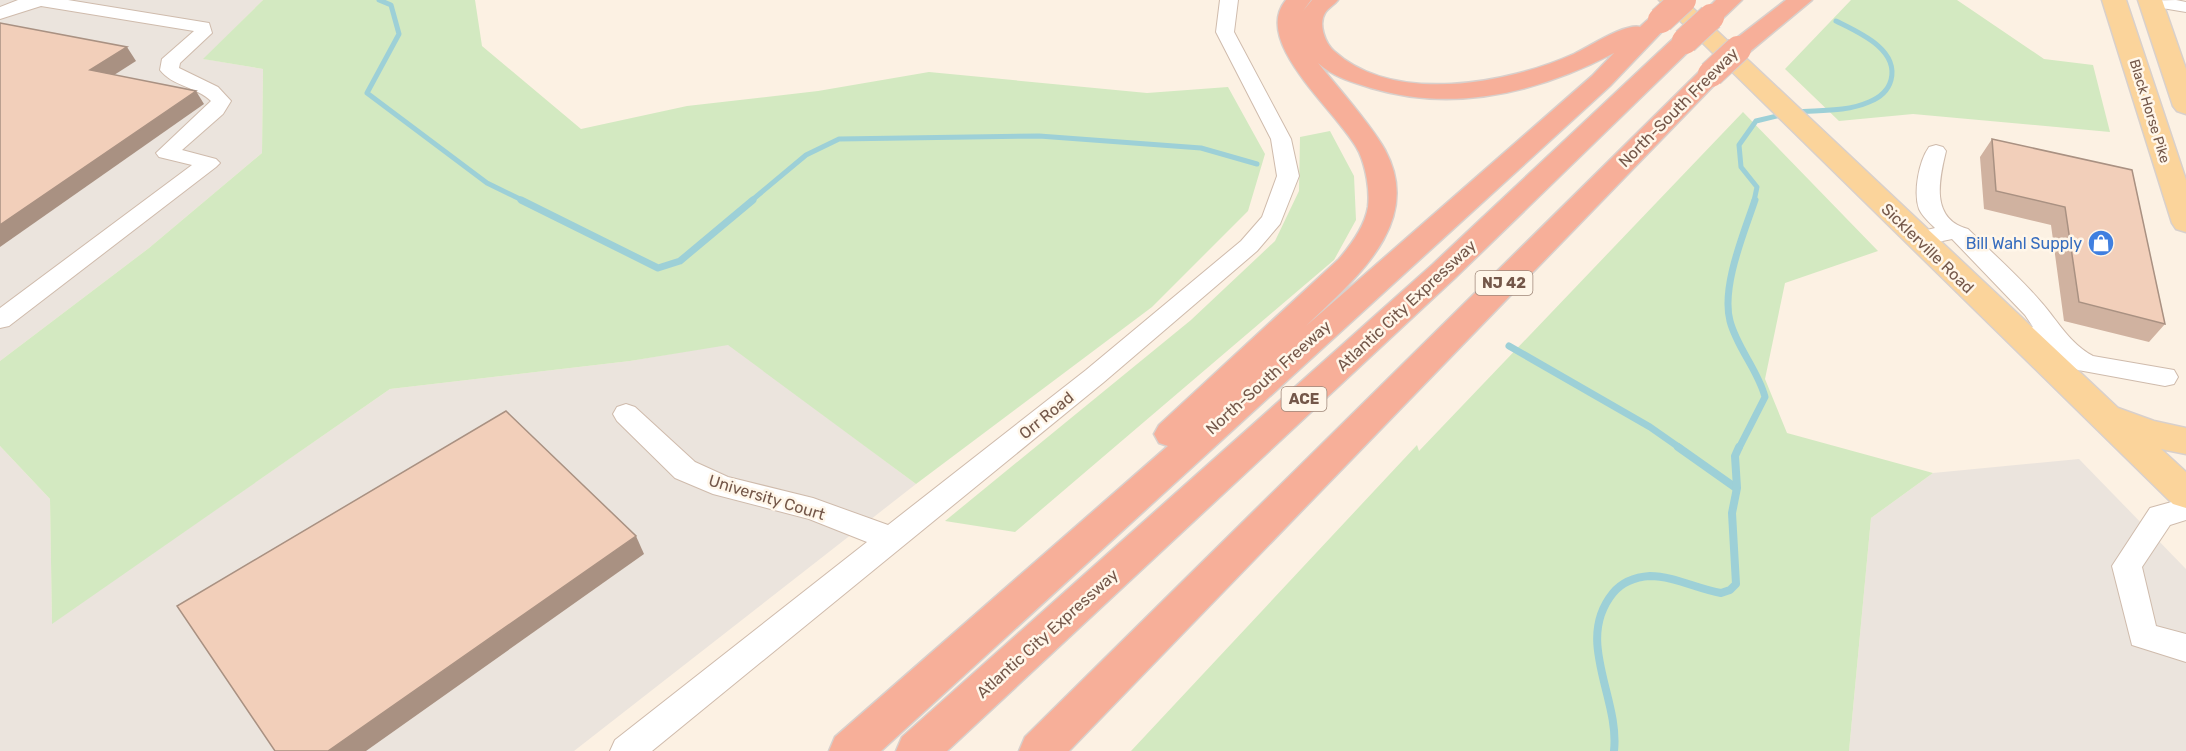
<svg xmlns="http://www.w3.org/2000/svg" width="2186" height="751" font-family="Rubik,sans-serif">
<rect width="100%" height="100%" fill="#fcf1e3"/>
<g fill="#ebe4dd">
<path d="M0 0H263L204 59 263 69 262 153 149 248 0 361Z"/>
<path d="M728 344 916 484 574 751H0V446L50 499 52 623 390 389 630 361Z"/>
<path d="M2079 459 2186 569V751H1849L1871 518 1933 473Z"/>
</g>
<g fill="#d3e9c1">
<path d="M263 0H475L482 46 581 129 687 106 818 91 929 72 1147 93 1228 87 1265 154 1248 211 1152 307 916 484 728 345 630 361 390 389 52 624 50 499 0 446V361L149 248 262 153 263 69 203 59Z"/>
<path d="M1851 0H1957L2044 59 2093 65 2110 132 1913 114 1839 121 1785 69Z"/>
<path d="M1743 112 1878 251 1785 283 1765 379 1787 433 1933 473 1871 518 1849 751H1131L1417 445 1419 451Z"/>
<path d="M1330 131 1354 176 1356 220 1334 260 1015 532 945 521 1191 320 1275 241 1299 191 1300 137Z"/>
</g>
<g fill="none" stroke-linecap="round" stroke-linejoin="round">
<g stroke="#9dd0d7" stroke-width="5">
<path d="M379 0 391 5 399 34 367 93 487 183 524 201"/>
<path d="M1796 112C1820 110 1846 112 1869 102 1879 98 1888 91 1891 80 1899 49 1858 32 1836 21"/>
<path d="M751 201 806 155 839 139 1039 136 1201 148 1257 164"/>
<path d="M1754 201 1757 187 1741 167 1739 145 1756 121 1785 114"/>
</g>
<g stroke="#9dd0d7" stroke-width="7">
<path d="M521 200 658 268 680 261 753 200"/>
<path d="M1509 346 1650 427 1680 448"/>
<path d="M1739 448 1765 397C1758 370 1737 348 1730 321 1721 287 1744 233 1755 200"/>
</g>
<g stroke="#9dd0d7" stroke-width="8">
<path d="M1678 447 1736 488"/>
<path d="M1614 751C1620 697 1574 641 1613 593 1622 582 1636 577 1650 576 1674 576 1697 589 1721 593L1730 590 1736 584 1732 513 1737 488 1735 456 1739 447"/>
</g>
<defs>
<g id="minor">
<path d="M18 0H68L209 23 212 33 180 63 179 68 218 87 231 101 223 114 182 150 216 159 220 163 216 167 9 326 0 328V308L192 165 159 157 156 153 211 101C197 87 172 86 160 70L162 59 194 31 41 6 0 19V7Z"/>
<path d="M1220 0H1238L1234 32 1291 139 1299 176 1280 224 1257 251 1104 382 652 751H610L615 740 867 542 809 519 713 494 675 478 617 421 613 414 617 407 626 404 635 407 695 462 728 477 813 498 888 525 1086 370 1241 241 1262 217 1277 176 1271 139 1216 32Z"/>
<path d="M2176 0 2186 2V12L2144 5 2141 1Z"/>
<path d="M1936 145 1943 147 1946 151C1939 180 1930 219 1968 229 1992 253 2019 276 2041 302 2058 321 2069 343 2093 356L2174 370 2178 377 2174 384 2165 386 2078 370 2065 363 2044 342 2020 346 2011 343 2008 337 2011 331 2033 327 2025 315 1952 239 1919 246 1911 244 1908 239 1911 234 1935 228C1930 223 1922 216 1919 209 1913 192 1919 161 1929 147Z"/>
<path d="M2186 498V520L2170 525 2142 567 2156 626 2186 634V662L2132 645 2112 566 2150 508Z"/>
</g>
<g id="major">
<path d="M1659 0H1684L2118 408 2154 421 2186 428V454L2161 449 2186 472V508L2173 504Z"/>
<path d="M2102 0H2126L2186 180V232L2176 229 2172 223Z"/>
<path d="M2138 0H2162L2186 69V114L2177 111 2173 106Z"/>
</g>
<g id="highway">
<path d="M1286 0H1311L1303 11 1312 0H1338C1334 5 1328 8 1325 13 1318 24 1325 43 1334 51 1394 105 1507 84 1574 54 1589 47 1625 23 1640 27 1650 18 1655 11 1669 15L1673 20 1610 86 881 751H829L835 737 1168 446 1159 443 1154 434 1159 425 1339 259C1351 245 1365 226 1368 207 1370 190 1366 168 1359 152 1341 114 1250 43 1286 0ZM1614 53 1592 76 1306 326C1353 280 1425 224 1385 150 1370 123 1338 88 1318 63 1333 77 1352 82 1371 88 1455 113 1539 92 1614 53Z"/>
<path d="M1716 0H1742L1719 22H1703L1699 17Z"/>
<path d="M1786 0H1812L1747 54 1738 56 1729 54 1726 49 1729 44Z"/>
<path d="M1685 34 1694 36 1697 41 1694 46 1455 278 947 751H896L902 737 1433 264 1676 36Z"/>
<path d="M1711 66 1720 69 1724 74 1720 79 1069 751H1019L1025 737 1702 69Z"/>
</g>
</defs>
<use href="#minor" stroke="#cfbbac" stroke-width="2"/>
<use href="#major" stroke="#d8d0cc" stroke-width="3"/>
<use href="#highway" stroke="#d8d0cc" stroke-width="3"/>
<use href="#minor" fill="#fff" fill-rule="evenodd"/>
<use href="#major" fill="#fbd49b" fill-rule="evenodd"/>
<use href="#highway" fill="#f7af99" fill-rule="evenodd"/>
<defs>
<g id="highway-bridge">
<path d="M1661 20 1683 0"/>
<path d="M1685 41 1711 17"/>
<path d="M1711 74 1738 49"/>
</g>
</defs>
<use href="#highway-bridge" stroke="#d8d0cc" stroke-width="28" stroke-linecap="butt"/>
<use href="#highway-bridge" stroke="#f7af99" stroke-width="26"/>
</g>
<path fill="#d0b2a0" d="M1992 139 2132 170 2165 324 2149 342 2064 321 2051 225 1984 209 1980 157Z"/>
<g fill="#a99182">
<path d="M127 47 136 61 100 84 90 70Z"/>
<path d="M196 91 204 104 0 247V225Z"/>
<path d="M636 536 644 554 366 751H328Z"/>
</g>
<g fill="#f2cfba" stroke="#a99182" stroke-width="1.5">
<path d="M0 23 127 47 90 70 196 91 0 225Z"/>
<path d="M1992 139 2132 170 2165 324 2079 302 2065 207 1996 191Z"/>
<path d="M506 411 636 536 328 751H275L177 606Z"/>
</g>
<defs>
<symbol id="shop-disc" viewBox="-11 -11 22 22"><circle r="9.5" fill="#3f7fe0" stroke="#fff6e9"/><path d="M-5-2.5h2.3a2.7 3.5 0 0 1 5.4 0H5L5.5 6h-11ZM-1.5-2.5h3a1.5 2.3 0 0 0-3 0Z" fill="#fff"/></symbol>
</defs>
<g fill-rule="evenodd">
<use href="#shop-disc" x="2086" y="228" width="30" height="30"/>
</g>
<g text-anchor="middle" stroke-width="5" stroke-linejoin="round" paint-order="stroke">
<g font-size="14" fill="#745749" stroke="#fff6e9">
<text transform="translate(2150 111) rotate(73)" y="5">Black Horse Pike</text>
</g>
<g fill="#fff6e9" stroke="#9e8779" stroke-width="1.5">
<rect x="1475.5" y="271" width="57" height="24" rx="4.5"/>
<rect x="1281.5" y="387" width="45" height="24" rx="4.5"/>
</g>
<g font-size="15" font-weight="bold" fill="#745749">
<text x="1504" y="288">NJ 42</text>
<text x="1304" y="404">ACE</text>
</g>
<g font-size="16" fill="#745749" stroke="#fff6e9">
<text transform="translate(1678 107) rotate(-45)" y="6">North-South Freeway</text>
<text transform="translate(1928 248) rotate(44)" y="6">Sicklerville Road</text>
<text transform="translate(1406 305) rotate(-43)" y="6">Atlantic City Expressway</text>
<text transform="translate(1268 377) rotate(-42)" y="6">North-South Freeway</text>
<text transform="translate(1046 415) rotate(-39)" y="6">Orr Road</text>
<text transform="translate(767 497) rotate(17)" y="6">University Court</text>
<text transform="translate(1047 633) rotate(-42)" y="6">Atlantic City Expressway</text>
</g>
<g font-size="16" fill="#366cbe" stroke="#fff6e9" text-anchor="end">
<text x="2082" y="249">Bill Wahl Supply</text>
</g>
</g>
</svg>
